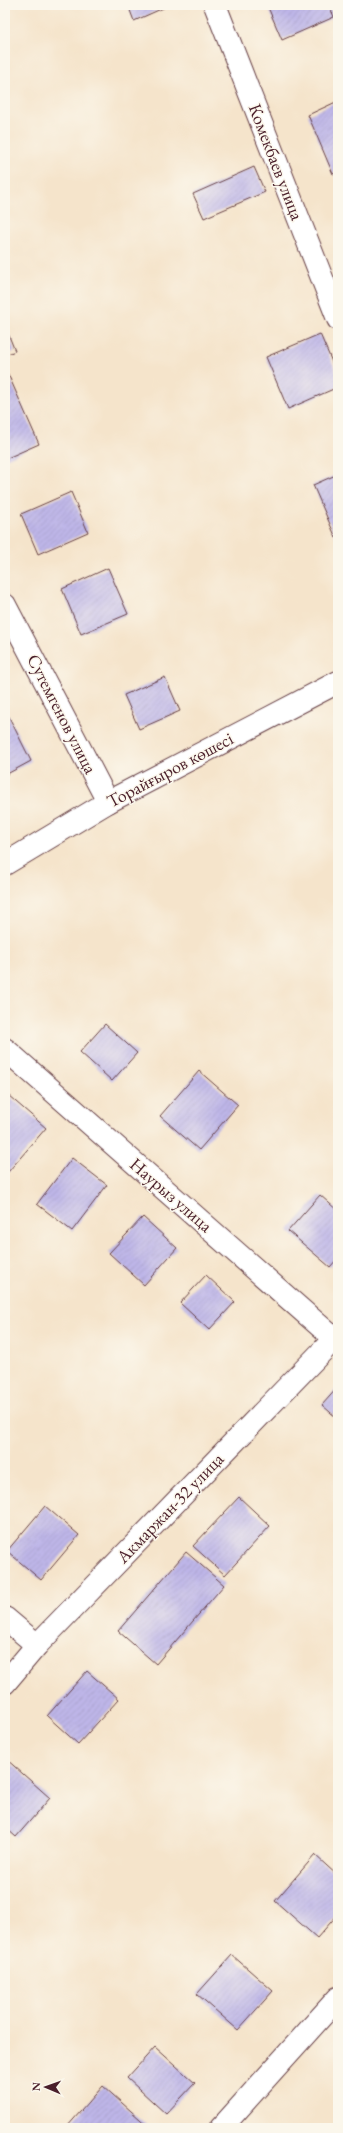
<svg xmlns="http://www.w3.org/2000/svg" width="343" height="2133" font-family="'EB Garamond',serif">
<defs>
<pattern id="building-hatch" width="6" height="6" patternUnits="userSpaceOnUse"><rect width="6" height="6" fill="#beb6e8"/><path d="M-1 1l2-2M0 6l6-6M5 7l2-2" fill="none" stroke="#a59cc7"/></pattern>
</defs>
<rect width="100%" height="100%" fill="#fbf7ec"/>
<filter id="ink" filterUnits="userSpaceOnUse"><feTurbulence type="fractalNoise" baseFrequency=".025" numOctaves="2"/><feDisplacementMap in="SourceGraphic" scale="8" xChannelSelector="R" yChannelSelector="G"/><feConvolveMatrix kernelMatrix="1 2 1 2 8 2 1 2 1" color-interpolation-filters="sRGB"/></filter>
<filter id="wash" filterUnits="userSpaceOnUse"><feTurbulence type="fractalNoise" baseFrequency=".012" numOctaves="4" result="noise"/><feDisplacementMap in="SourceGraphic" scale="16" xChannelSelector="R" yChannelSelector="G"/><feGaussianBlur stdDeviation="0.9" result="paint"/><feColorMatrix in="noise" values="0 0 0 0 0 0 0 0 0 0 0 0 0 0 0 0 0 1.4 0 .05"/><feComposite in="paint" operator="in"/></filter>
<g filter="url(#wash)">
<rect width="100%" height="100%" fill="#f5e4cb"/>
<g id="blocks">
<g fill="url(#building-hatch)">
<path d="M128 5H170L134 21Z"/>
<path d="M267 5H329L334 17 282 40Z"/>
<path d="M338 101V172L333 174 308 115Z"/>
<path d="M254 167 265 192 204 218 193 194Z"/>
<path d="M5 326 15 351 5 355Z"/>
<path d="M320 334 338 376V387L288 409 266 357Z"/>
<path d="M8 374 39 444 5 459V375Z"/>
<path d="M338 474V537L336 538 313 485Z"/>
<path d="M71 492 88 532 38 554 21 514Z"/>
<path d="M108 568 128 614 81 634 62 589Z"/>
<path d="M165 677 180 711 139 729 124 695Z"/>
<path d="M5 709 31 761 7 774 5 770Z"/>
<path d="M105 1024 137 1053 112 1081 80 1052Z"/>
<path d="M199 1071 238 1105 199 1150 160 1116Z"/>
<path d="M8 1095 46 1128 8 1172 5 1169V1098Z"/>
<path d="M72 1158 107 1185 72 1231 37 1204Z"/>
<path d="M320 1195 338 1211V1258L330 1267 288 1231Z"/>
<path d="M143 1217 177 1248 144 1285 109 1253Z"/>
<path d="M206 1275 235 1302 209 1330 180 1303Z"/>
<path d="M338 1387V1419L322 1405Z"/>
<path d="M239 1497 270 1526 225 1575 193 1546Z"/>
<path d="M45 1506 79 1535 41 1580 7 1551Z"/>
<path d="M186 1552 224 1585 156 1664 118 1631Z"/>
<path d="M87 1671 119 1699 78 1744 47 1716Z"/>
<path d="M5 1758 50 1798 16 1837 5 1827Z"/>
<path d="M315 1855 338 1876V1914L317 1938 275 1901Z"/>
<path d="M232 1955 273 1991 238 2030 197 1994Z"/>
<path d="M155 2047 195 2083 166 2114 127 2078Z"/>
<path d="M103 2086 150 2128H66Z"/>
</g>
</g>
</g>
<g filter="url(#ink)">
<use href="#blocks" fill-opacity="0" stroke="#643d43" stroke-width="1"/>
<g fill="none" stroke-linecap="round" stroke-linejoin="round">
<defs>
<g id="minor">
<path d="M215 5 338 319"/>
<path d="M5 605 108 802"/>
<path d="M5 1049 338 1342"/>
<path d="M5 1618 37 1645"/>
<path d="M5 1683 37 1645 338 1335"/>
<path d="M221 2128 338 1998"/>
</g>
<path id="tertiary" d="M5 864 108 802 338 682"/>
</defs>
<use href="#minor" stroke="#643d43" stroke-width="24"/>
<use href="#tertiary" stroke="#643d43" stroke-width="24"/>
<use href="#minor" stroke="#fff" stroke-width="22"/>
<use href="#tertiary" stroke="#fff" stroke-width="22"/>
</g>
</g>
<g text-anchor="middle" stroke-width="3" stroke-linejoin="round" paint-order="stroke">
<g font-size="18" fill="#4a1f2b" stroke="#fbf7ec">
<text transform="translate(276 162) rotate(69)" y="6">Комекбаев улица</text>
<text transform="translate(62 714) rotate(63)" y="6">Сутемгенов улица</text>
<text transform="translate(170 770) rotate(-28)" y="6">Торайғыров көшесі</text>
<text transform="translate(171 1195) rotate(41)" y="6">Наурыз улица</text>
<text transform="translate(170 1508) rotate(-46)" y="6">Акмаржан-32 улица</text>
</g>
</g>
<rect width="343" height="2133" fill="none" stroke="#fbf7ec" stroke-width="20"/>
<g transform="translate(46 2087) rotate(272)" stroke="#fbf7ec" stroke-width="3" paint-order="stroke">
<path d="M0-3L7 15L0 10L-7 15Z" fill="#4a1f2b"/>
<text y="-6" font-size="11" font-weight="bold" text-anchor="middle" fill="#4a1f2b">N</text>
</g>
</svg>
